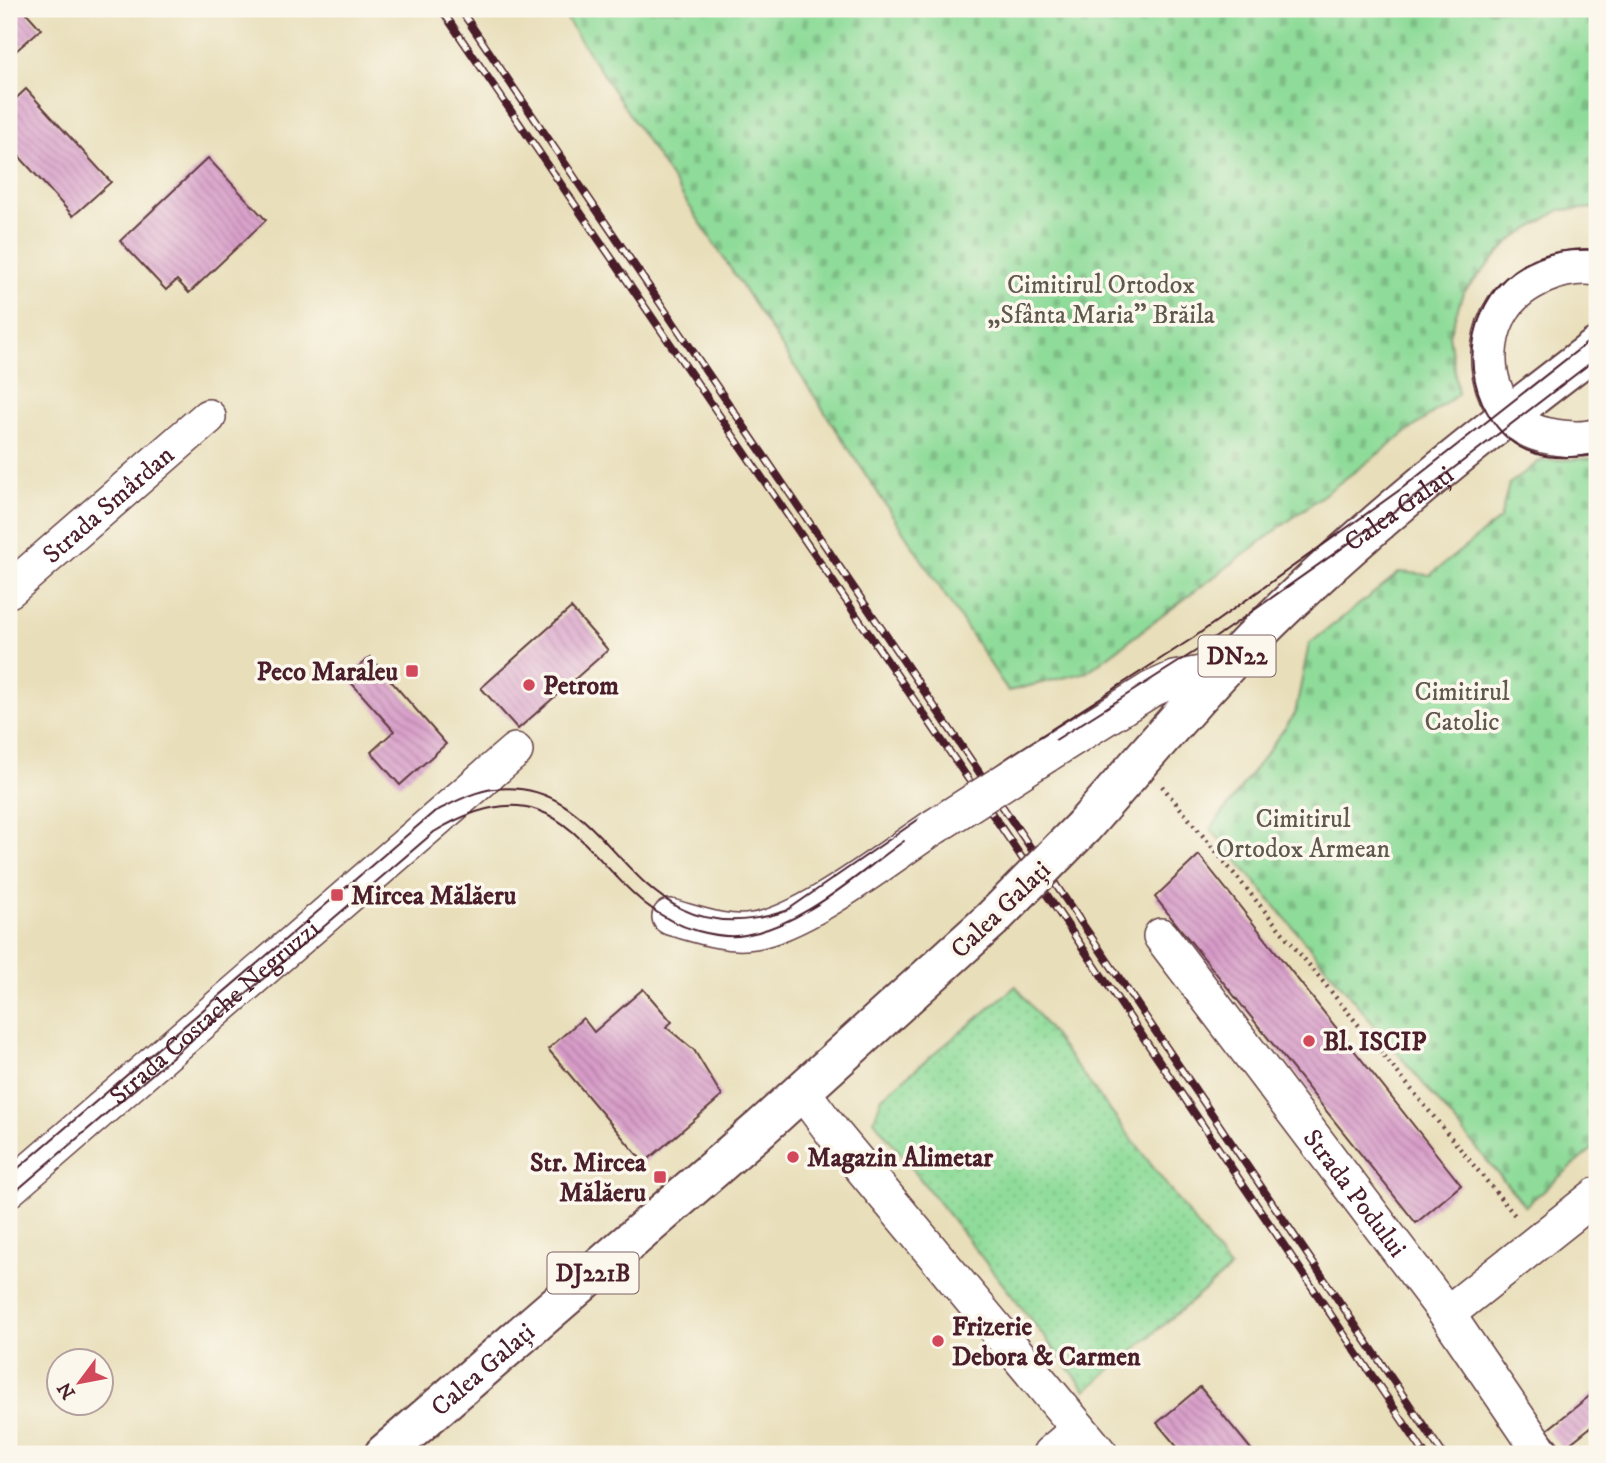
<svg xmlns="http://www.w3.org/2000/svg" width="1606" height="1463" font-family="'IM FELL DW Pica',serif">
<defs>
<pattern id="cemetery-stones" width="16" height="16" patternUnits="userSpaceOnUse" patternTransform="scale(1.75)"><rect width="16" height="16" fill="#8fdc9a"/><path d="M2 7V4a2 2 0 0 1 4 0v3zM10 15v-3a2 2 0 0 1 4 0v3z" fill="#7dbc85"/></pattern>
<pattern id="park-dots" width="8" height="8" patternUnits="userSpaceOnUse" patternTransform="scale(1.75)"><rect width="8" height="8" fill="#8fdc9a"/><path d="M2 2h.1M6 6h.1" fill="none" stroke="#7dbc85" stroke-width="1.8" stroke-linecap="round"/></pattern>
<pattern id="building-back-hatch" width="6" height="6" patternUnits="userSpaceOnUse" patternTransform="scale(1.75)"><rect width="6" height="6" fill="#d79bc8"/><path d="M-1 5l2 2M0 0l6 6M5-1l2 2" fill="none" stroke="#b07ea3"/></pattern>
</defs>
<rect width="100%" height="100%" fill="#fbf7ec"/>
<filter id="ink" filterUnits="userSpaceOnUse"><feTurbulence type="fractalNoise" baseFrequency=".0143" numOctaves="2"/><feDisplacementMap in="SourceGraphic" scale="14" xChannelSelector="R" yChannelSelector="G"/><feConvolveMatrix kernelMatrix="1 2 1 2 8 2 1 2 1" color-interpolation-filters="sRGB"/></filter>
<filter id="wash" filterUnits="userSpaceOnUse"><feTurbulence type="fractalNoise" baseFrequency=".00686" numOctaves="4" result="noise"/><feDisplacementMap in="SourceGraphic" scale="28" xChannelSelector="R" yChannelSelector="G"/><feGaussianBlur stdDeviation="1.57" result="paint"/><feColorMatrix in="noise" values="0 0 0 0 0 0 0 0 0 0 0 0 0 0 0 0 0 1.4 0 .05"/><feComposite in="paint" operator="in"/></filter>
<g filter="url(#wash)">
<rect width="100%" height="100%" fill="#e8deb9"/>
<g fill="url(#cemetery-stones)" stroke="#6c7e62" stroke-width="2">
<path d="M560 9H1597V208L1560 210 1509 242 1463 293 1449 335 1458 394 1087 672 1008 691Z"/>
<path d="M1597 458V1145L1525 1206 1211 829 1295 714 1309 644 1400 572 1430 575 1500 519 1509 484 1540 461Z"/>
</g>
<path fill="url(#park-dots)" stroke="#6c7e62" stroke-width="2" d="M1016 986 1230 1269 1086 1390 874 1120 882 1097Z"/>
<g id="blocks">
<g fill="url(#building-back-hatch)">
<path d="M9 9H23L41 29 9 57Z"/>
<path d="M26 89 111 182 73 216 9 145V105Z"/>
<path d="M208 158 266 220 189 293 177 280 166 290 120 241Z"/>
<path d="M571 608 608 650 518 729 481 688Z"/>
<path d="M370 657 446 744 400 785 371 752 394 731 347 678Z"/>
<path d="M1199 855 1461 1185 1416 1223 1155 897Z"/>
<path d="M643 989 672 1022 666 1027 694 1050 722 1096 644 1163 548 1049 583 1018 594 1032Z"/>
<path d="M1200 1387 1255 1454H1183L1157 1423Z"/>
<path d="M1597 1390V1422L1563 1449 1547 1430Z"/>
</g>
</g>
</g>
<g filter="url(#ink)">
<use href="#blocks" fill-opacity="0" stroke="#623c40" stroke-width="2"/>
<g fill="none" stroke-linecap="round" stroke-linejoin="round">
<defs>
<g id="minor">
<path d="M1597 268C1565 263 1521 280 1503 308 1473 354 1492 427 1549 436 1565 439 1582 441 1597 436"/>
<path id="s1" d="M9 590 208 417"/>
<path d="M1046 755 1150 690 1174 679 1223 670"/>
<path d="M670 917C696 924 727 936 754 931 807 922 887 858 934 827"/>
<path id="s2" d="M1161 936 1447 1314 1542 1454"/>
<path d="M802 1091 834 1134 1100 1454"/>
<path id="s3" d="M9 1189 515 751"/>
<path d="M1447 1314 1597 1195"/>
<path d="M1050 1454 1079 1429"/>
</g>
<g id="major">
<path d="M1083 827C1151 750 1217 671 1291 601 1388 509 1492 427 1597 347"/>
<path id="s4" d="M384 1454 761 1128 991 920"/>
</g>
</defs>
<use href="#minor" stroke="#623c40" stroke-width="38"/>
<use href="#major" stroke="#623c40" stroke-width="42"/>
<path stroke="#623c40" stroke-width="4.5" stroke-dasharray="2 5" stroke-linecap="butt" d="M1162 786 1517 1218"/>
<use href="#minor" stroke="#fff" stroke-width="35"/>
<use href="#major" stroke="#fff" stroke-width="38"/>
<g stroke="#4a1f2b" stroke-width="2">
<path d="M1597 250C1576 249 1554 250 1534 259 1476 285 1456 359 1487 412 1498 431 1513 447 1534 453 1554 460 1576 457 1597 454"/>
<path id="s5" d="M1005 772 1199 649 1433 484 1597 358"/>
<path d="M9 1176 434 812C453 803 474 791 494 789 621 774 622 964 786 911L1010 756 1193 638 1401 489 1597 335"/>
<path d="M9 1197 434 832C580 744 587 902 698 931 713 935 730 938 745 935 804 925 856 875 904 841"/>
</g>
<defs>
<g id="rail">
<path d="M441 9 999 824 1425 1454"/>
<path d="M460 9 1443 1454"/>
</g>
</defs>
<use href="#rail" stroke="#4a1f2b" stroke-width="8"/>
<use href="#rail" stroke="#fbf7ec" stroke-width="5" stroke-dasharray="16" stroke-linecap="butt"/>
<defs>
<path id="minor-bridge" d="M934 827 1046 755"/>
<path id="major-bridge" d="M991 920 1083 827"/>
</defs>
<use href="#minor-bridge" stroke="#623c40" stroke-width="38" stroke-linecap="butt"/>
<use href="#major-bridge" stroke="#623c40" stroke-width="42" stroke-linecap="butt"/>
<use href="#minor-bridge" stroke="#fff" stroke-width="35"/>
<use href="#major-bridge" stroke="#fff" stroke-width="38"/>
</g>
</g>
<g fill="#d1495b" stroke="#fbf7ec" stroke-width="2.5">
<rect x="405" y="664" width="14" height="14" rx="3.5"/>
<circle cx="529" cy="685" r="7"/>
<rect x="330" y="888" width="14" height="14" rx="3.5"/>
<circle cx="1309" cy="1041" r="7"/>
<circle cx="793" cy="1157" r="7"/>
<rect x="653" y="1170" width="14" height="14" rx="3.5"/>
<circle cx="938" cy="1341" r="7"/>
</g>
<g text-anchor="middle" stroke-width="7" stroke-linejoin="round" paint-order="stroke">
<g fill="#fbf7ec" stroke="#7f6065" stroke-width="2">
<rect x="1198.5" y="635.5" width="77" height="41" rx="5"/>
<rect x="547.5" y="1252.5" width="91" height="41" rx="5"/>
</g>
<g font-size="24" font-weight="bold" fill="#4a1f2b">
<text x="1237" y="664">DN22</text>
<text x="593" y="1281">DJ221B</text>
</g>
<g font-size="26" fill="#5f584c" stroke="#fbf7ec">
<text x="1101" y="293">Cimitirul Ortodox<tspan x="1101" dy="30">„Sfânta Maria” Brăila</tspan></text>
<text x="1462" y="700">Cimitirul<tspan x="1462" dy="30">Catolic</tspan></text>
<text x="1303" y="827">Cimitirul<tspan x="1303" dy="30">Ortodox Armean</tspan></text>
</g>
<g font-size="26" fill="#4a1f2b" stroke="#fbf7ec">
<text dy="9" stroke="none"><textPath href="#s1" startOffset="131">Strada Smârdan</textPath></text>
<text dy="9" stroke="none"><textPath href="#s5" startOffset="474">Calea Galați</textPath></text>
<text transform="translate(1000 909) rotate(-44)" y="9">Calea Galați</text>
<text dy="9" stroke="none"><textPath href="#s3" startOffset="271">Strada Costache Negruzzi</textPath></text>
<text dy="9" stroke="none"><textPath href="#s2" startOffset="322">Strada Podului</textPath></text>
<text dy="9" stroke="none"><textPath href="#s4" startOffset="130">Calea Galați</textPath></text>
</g>
<g font-size="26" font-weight="bold" fill="#4a1f2b" stroke="#fbf7ec" text-anchor="start">
<text x="398" y="680" text-anchor="end">Peco Maraleu</text>
<text x="543" y="694">Petrom</text>
<text x="351" y="904">Mircea Mălăeru</text>
<text x="1323" y="1050">Bl. ISCIP</text>
<text x="807" y="1166">Magazin Alimetar</text>
<text x="646" y="1171" text-anchor="end">Str. Mircea<tspan x="646" dy="30">Mălăeru</tspan></text>
<text x="952" y="1335">Frizerie<tspan x="952" dy="30">Debora &amp; Carmen</tspan></text>
</g>
</g>
<rect width="1606" height="1463" fill="none" stroke="#fbf7ec" stroke-width="35"/>
<g transform="translate(80 1382) rotate(238)"><circle r="33" fill="#fbf7ec" stroke="#b4a19f" stroke-width="2"/>
<path d="M0-5L12 26L0 18L-12 26Z" fill="#d1495b"/>
<text y="-10" font-size="19" font-weight="bold" text-anchor="middle" fill="#4a1f2b">N</text>
</g>
</svg>
